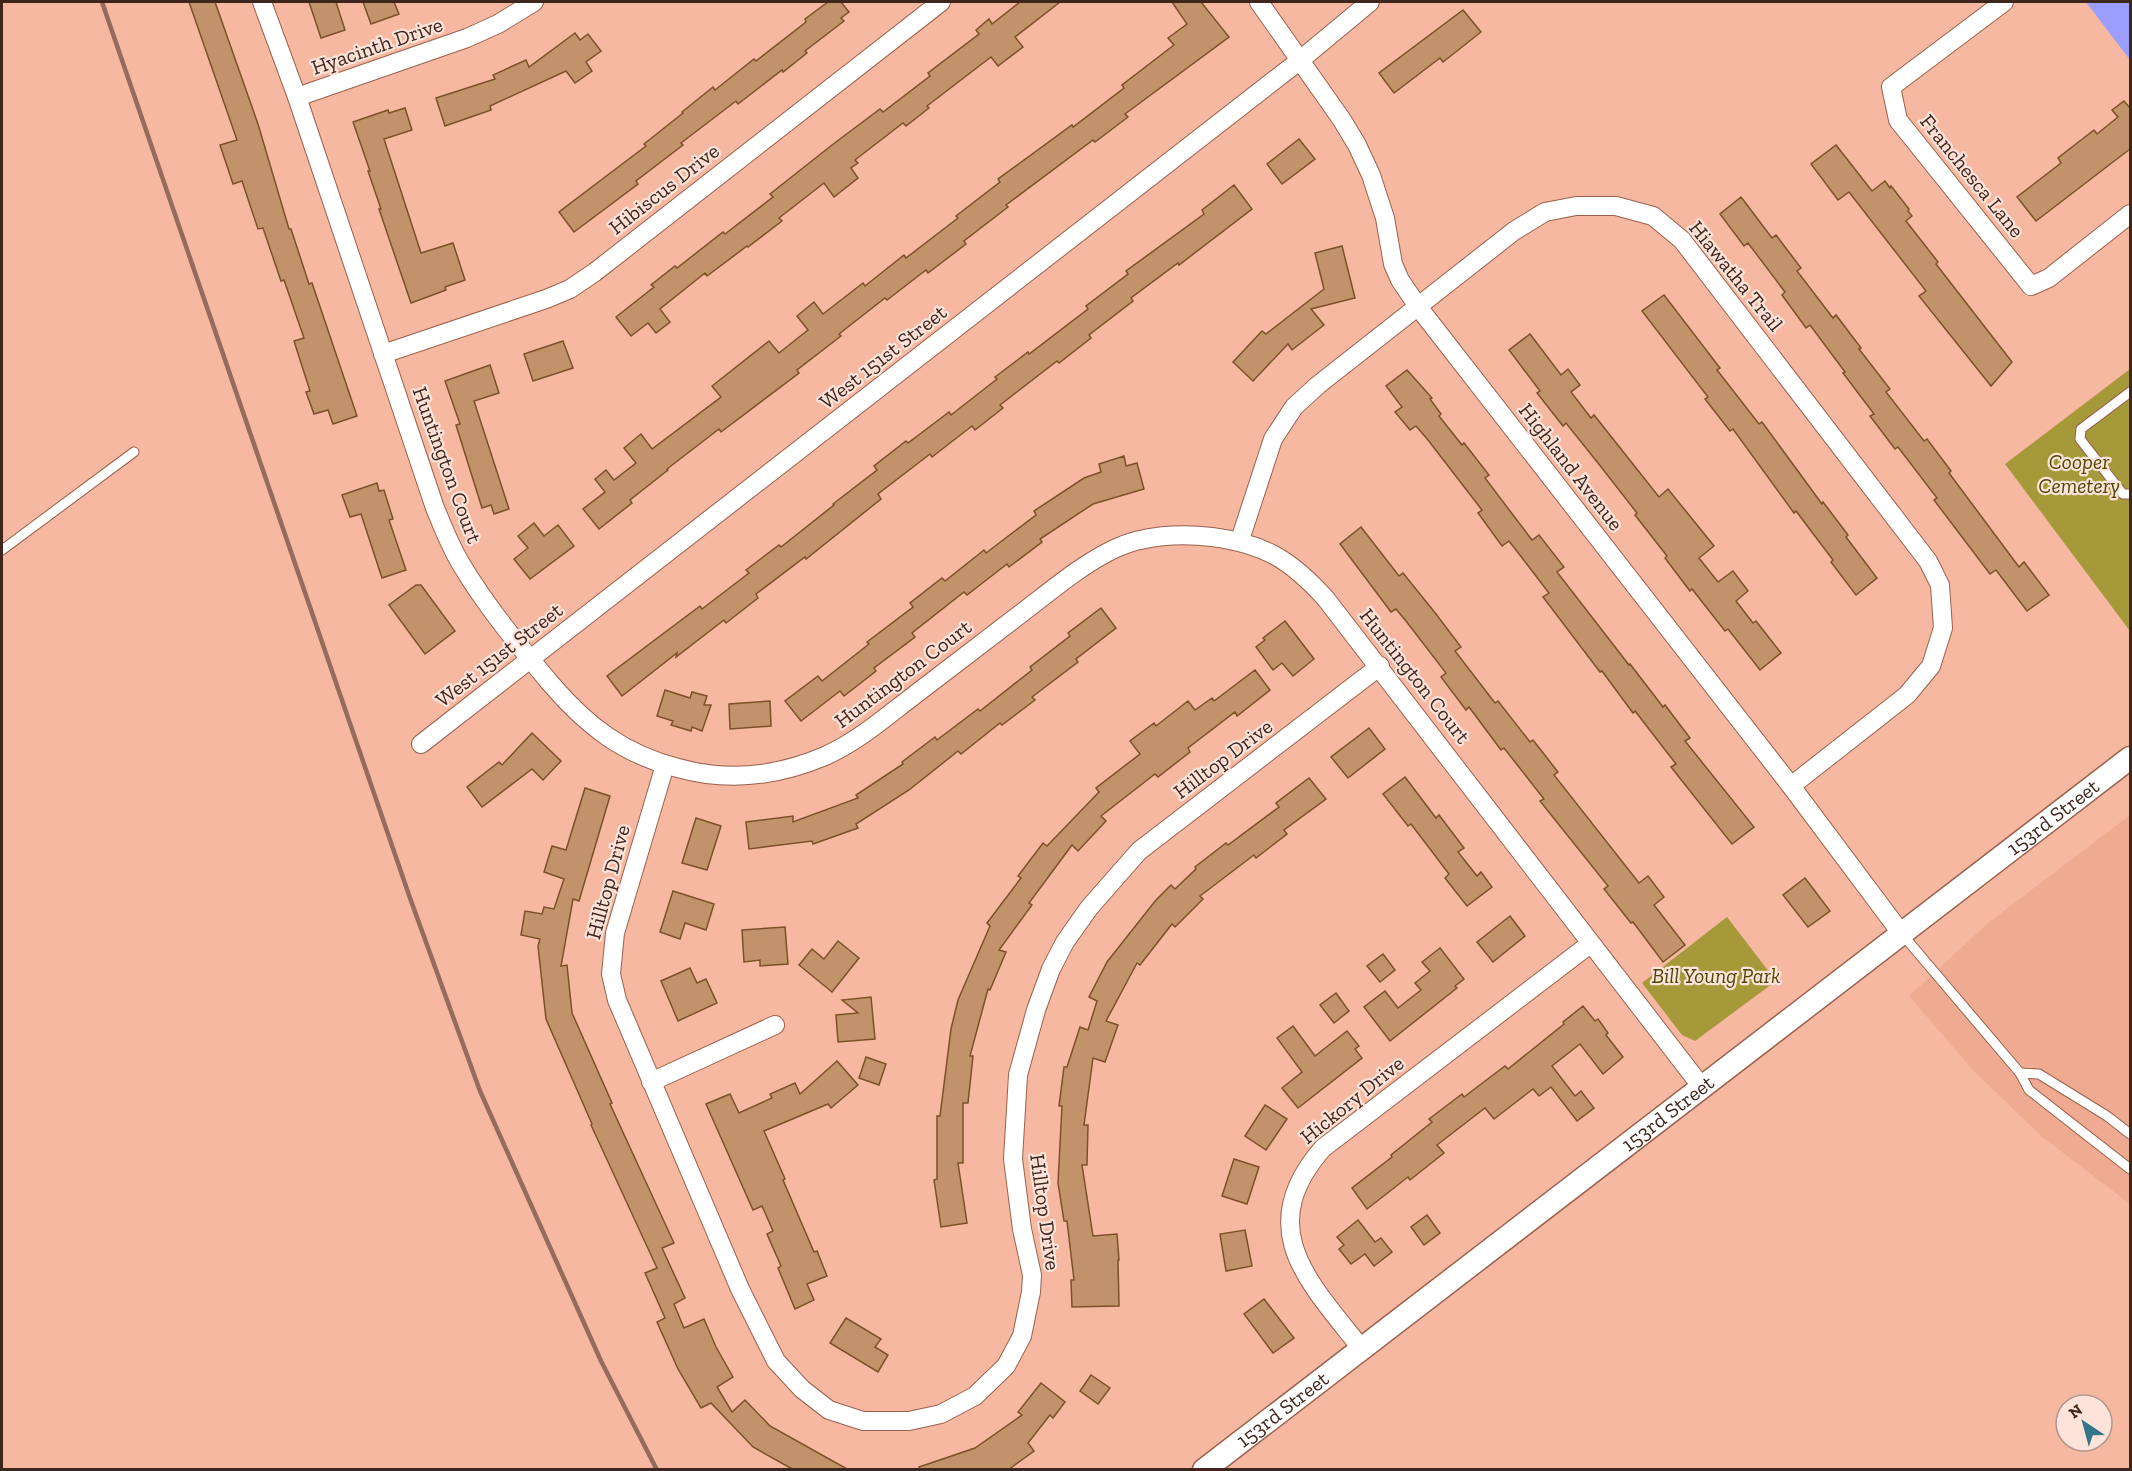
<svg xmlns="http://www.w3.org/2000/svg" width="2132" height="1471" font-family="'Zilla Slab',serif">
<rect width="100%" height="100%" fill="#f6b8a1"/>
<path fill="#efab92" d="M2130 815V1204L2041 1136 1973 1070 1909 996 1988 923Z"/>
<g fill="#a6993a">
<path d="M2130 369V631L2005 464Z"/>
<path d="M1727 917 1776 981 1695 1041 1682 1035 1642 983Z"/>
</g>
<path fill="#9c9efd" d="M2086 2H2130V60Z"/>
<g fill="#c2936b" stroke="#7c512a" stroke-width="1.5">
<path d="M189 2H215L258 124 289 229H291L309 284 312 283 357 416 333 424 328 410 314 414 306 392 310 391 294 341 304 338 284 280 281 281 263 228 258 229 242 181 233 184 220 145 237 140Z"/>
<path d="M309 2H336L345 30 321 38Z"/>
<path d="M363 2H394L399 14 371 24Z"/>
<path d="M828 2H841L849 12 841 18 844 21 805 51 807 53 783 72 782 70 738 104 736 101 681 143 683 145 636 181 638 184 574 232 559 212 646 146 644 144 683 113 682 112 713 87 715 90 754 59 756 61 806 22 805 19Z"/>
<path d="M1020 2H1060L1015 37 1023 47 998 66 991 57 927 106 929 108 906 126 903 123 855 160 858 163 851 168 858 178 834 197 824 183 779 218 782 221 748 247 747 246 707 276 705 273 660 309 670 322 656 333 648 323 631 336 616 317 654 287 651 285 675 266 677 268 723 232 725 234 773 197 770 194 832 145 880 109 883 112 930 76 928 73 979 34 976 30 989 19 992 24Z"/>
<path d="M1172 2H1201L1229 37 1125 114 1128 117 1095 142 1093 140 1006 205 1008 207 964 241 966 244 928 273 926 270 887 300 885 298 839 334 841 336 797 370 799 373 721 432 719 429 667 469 668 470 630 500 632 503 599 529 583 509 605 492 595 479 606 470 614 480 636 463 624 448 641 434 652 449 721 397 712 386 769 341 779 353 808 330 797 316 814 302 823 314 863 283 865 286 904 255 906 258 958 218 956 216 1000 182 998 179 1072 125 1073 127 1124 88 1122 85 1174 45 1168 38 1187 24Z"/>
<path d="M1463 10 1481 32 1443 62 1440 58 1394 93 1379 73Z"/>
<path d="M575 33 580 40 588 34 601 51 586 62 592 71 575 83 566 71 490 106 491 110 445 126 436 98 495 79 493 75 526 60 529 67Z"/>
<path d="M2124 101 2130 108V149L2036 221 2017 197 2061 163 2058 158 2094 130 2097 134 2118 117 2112 110Z"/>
<path d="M405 108 412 130 384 139 421 253 453 243 465 280 445 287 446 290 411 303 379 209H381L368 171H370L353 122 388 110 389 113Z"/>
<path d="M1299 139 1315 159 1282 184 1267 164Z"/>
<path d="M1836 145 1872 191 1885 181 1890 188 1891 186 1909 209 1908 211 1912 216 1906 221 1938 262 1936 264 2012 362 1991 386 1919 296 1926 291 1849 192 1838 200 1811 164Z"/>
<path d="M1234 185 1252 209 1179 265 1178 263 1131 298 1133 301 1089 335 1091 338 1059 363 1057 361 1000 405 1003 408 975 430 972 426 932 457 930 454 878 494 881 499 806 559 805 557 756 594 758 598 726 623 724 620 676 657 677 653 622 696 607 676 700 606 702 609 749 573 746 570 779 545 781 547 834 505 833 504 877 470 874 466 906 441 908 443 949 412 951 415 997 379 995 377 1028 352 1029 354 1088 309 1086 306 1128 274 1126 271 1204 214 1202 210Z"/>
<path d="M1741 197 1772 238 1776 235 1801 268 1797 271 1833 318 1836 315 1861 348 1859 349 1890 389 1886 392 1924 441 1927 439 1951 471 1949 473 2019 567 2024 562 2049 595 2027 611 1996 570 1990 574 1934 500 1937 498 1898 447 1895 449 1870 416 1874 414 1843 373 1845 372 1810 325 1806 328 1782 295 1785 292 1748 243 1744 246 1720 214Z"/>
<path d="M1342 246 1355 298 1311 309 1324 325 1292 350 1288 344 1253 381 1233 362 1262 331 1266 334 1324 289 1315 253Z"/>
<path d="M1664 295 1720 368 1717 370 1759 424 1762 422 1822 504 1823 502 1848 535 1846 537 1877 578 1856 595 1831 562 1833 560 1796 511 1794 513 1733 429 1730 431 1705 399 1708 397 1642 311Z"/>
<path d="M1530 334 1561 375 1568 369 1580 385 1571 392 1591 418 1594 415 1659 497 1668 489 1714 546 1699 558 1718 582 1733 571 1748 591 1736 601 1753 623 1756 621 1781 653 1760 670 1728 629 1725 631 1692 589 1690 591 1665 558 1667 556 1635 515 1637 513 1598 463 1566 423 1563 426 1537 393 1540 391 1509 350Z"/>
<path d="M563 341 573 368 533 381 524 354Z"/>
<path d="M490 365 499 393 474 401 509 509 494 514 491 505 482 508 456 425 460 424 445 381Z"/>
<path d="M1407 370 1432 398 1430 399 1441 414 1439 416 1462 445 1464 443 1489 475 1485 478 1532 540 1539 535 1564 567 1557 572 1629 665 1630 664 1663 707 1665 705 1690 738 1685 741 1754 827 1732 844 1671 767 1676 764 1635 711 1633 713 1602 671 1600 672 1543 597 1549 593 1509 541 1502 546 1478 513 1482 510 1428 440 1416 426 1410 430 1395 412 1402 407 1386 386Z"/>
<path d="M1124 456 1126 466 1137 463 1144 489 1093 504 1040 539 1042 542 1009 567 1007 564 967 595 964 592 912 633 915 637 874 668 876 671 844 696 840 691 801 721 785 701 818 676 822 681 869 644 867 642 913 607 910 603 942 578 945 581 984 550 986 553 1036 515 1034 511 1084 478 1101 472 1099 464Z"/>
<path d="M377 483 379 491 384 490 393 519 389 520 406 570 382 578 361 514 350 517 342 495Z"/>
<path d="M534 523 544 536 558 525 574 546 530 579 514 559 528 548 518 536Z"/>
<path d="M1361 527 1399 576 1403 573 1436 614 1461 647 1455 651 1495 703 1498 701 1530 742 1533 740 1558 772 1554 775 1639 883 1648 876 1664 897 1654 905 1685 945 1663 962 1633 922 1631 923 1604 889 1608 886 1540 801 1544 799 1504 748 1501 750 1469 707 1466 710 1441 677 1446 673 1406 621 1396 609 1391 612 1340 544Z"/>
<path d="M416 585H421L455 631 425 654 389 605Z"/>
<path d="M1101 608 1116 628 1076 659 1078 662 1032 697 1035 700 1002 725 1000 723 961 754 958 751 909 790 856 824 858 828 813 844 812 841 749 849 746 822 793 816V822L858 798 856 795 903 764 902 762 935 737 937 740 978 709 980 711 1032 670 1030 667 1070 636 1068 633Z"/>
<path d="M1285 621 1314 659 1293 676 1282 663 1273 670 1256 647 1265 640 1263 638Z"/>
<path d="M1255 670 1270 690 1237 716 1235 712 1188 748 1190 752 1158 777 1155 774 1101 816 1106 821 1078 851 1072 845 1029 903 1032 905 999 950 1006 952 990 990 988 989 970 1056H973L968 1103H963V1163H958L967 1223 941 1227 934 1180 937 1179V1116H940L951 1029 958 1000 990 926 987 923 1021 878 1018 876 1043 843 1047 846 1099 792 1096 788 1140 754 1130 741 1154 723 1156 726 1188 701 1195 710 1212 698 1214 701Z"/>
<path d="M665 690 690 698 692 692 707 696 704 705H711L702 731 692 727 691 731 671 725 673 721 657 716Z"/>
<path d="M770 701 771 726 730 729 729 704Z"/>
<path d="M1369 728 1385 749 1348 778 1331 757Z"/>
<path d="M532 733 561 761 543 780 532 769 482 807 467 787 499 762 502 765Z"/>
<path d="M1405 777 1436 818 1439 815 1464 848 1458 852 1477 876 1481 872 1492 887 1467 906 1445 878 1449 874 1411 824 1408 826 1383 794Z"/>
<path d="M1309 778 1326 799 1284 830 1287 834 1256 858 1254 855 1200 896 1203 899 1175 927 1172 924 1140 965 1137 963 1106 1021 1118 1025 1105 1062 1093 1058 1084 1125H1088L1087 1165H1082L1093 1236 1117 1234 1119 1260H1118L1119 1306 1072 1307 1071 1280H1074L1067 1221H1064L1058 1183 1062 1106H1059L1064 1067H1067L1080 1027 1088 1030 1097 1001 1089 997 1107 962 1156 900 1171 885 1175 889 1196 869 1195 867 1226 843 1228 845 1279 807 1276 803Z"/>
<path d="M585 788 610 796 579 901 573 899 561 966 567 965 572 1013 612 1103 610 1104 674 1243 662 1248 685 1298 674 1304 684 1328 704 1319 716 1347 733 1377 717 1387 732 1412 745 1400 770 1426 849 1470H794L753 1447 711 1403 701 1408 678 1369 657 1322 665 1318 645 1273 657 1268 591 1125 592 1124 546 1019 538 946 540 939 521 935 525 911 542 914 544 907 554 909 564 879 544 872 552 846 566 850Z"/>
<path d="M696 818 721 826 707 870 682 863Z"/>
<path d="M1805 878 1830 911 1808 927 1783 895Z"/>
<path d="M673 891 714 904 706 930 685 923 680 939 660 932Z"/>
<path d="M1510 916 1525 936 1493 962 1477 942Z"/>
<path d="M785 927 788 964 760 966V960L744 962 742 930Z"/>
<path d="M838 941 859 958 832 992 799 965 812 949 824 959Z"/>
<path d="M1440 948 1464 979 1455 986 1457 988 1390 1041 1364 1007 1385 991 1398 1008 1421 990 1415 983 1430 971 1422 962Z"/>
<path d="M1383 954 1395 970 1380 982 1367 966Z"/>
<path d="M690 968 697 983 706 979 717 1003 678 1021 661 981Z"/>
<path d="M1336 993 1349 1011 1334 1023 1320 1005Z"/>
<path d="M871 997 875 1039 838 1042 836 1015 858 1013 842 1000Z"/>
<path d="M1583 1006 1595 1021 1598 1019 1608 1033 1606 1035 1623 1057 1603 1074 1580 1044 1552 1066 1575 1096 1581 1091 1594 1108 1577 1121 1551 1087 1539 1096 1533 1089 1494 1119 1485 1108 1437 1145 1444 1153 1410 1180 1408 1177 1367 1209 1352 1188 1392 1157 1391 1155 1432 1122 1429 1119 1462 1094 1464 1097 1505 1066 1508 1069 1564 1024 1563 1022Z"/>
<path d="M1293 1026 1315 1056 1347 1031 1359 1046 1355 1049 1362 1058 1298 1108 1282 1088 1302 1072 1277 1038Z"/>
<path d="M866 1057 886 1064 879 1085 859 1078Z"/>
<path d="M837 1061 858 1085 831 1108 828 1104 764 1131 785 1179 783 1180 814 1252 817 1251 827 1276 807 1284 814 1300 795 1309 778 1268 781 1266 767 1234 773 1231 762 1206 753 1210 706 1104 730 1094 739 1113 772 1098 770 1094 795 1083 800 1094Z"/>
<path d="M1265 1105 1287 1119 1266 1150 1245 1136Z"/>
<path d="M1234 1159 1259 1167 1247 1204 1222 1196Z"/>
<path d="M1427 1215 1440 1233 1424 1245 1411 1227Z"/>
<path d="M1358 1220 1375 1242 1381 1238 1392 1252 1374 1266 1365 1254 1351 1264 1339 1249 1344 1245 1337 1237Z"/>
<path d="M1245 1230 1252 1266 1226 1271 1220 1234Z"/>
<path d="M1264 1299 1294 1338 1273 1353 1244 1314Z"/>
<path d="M846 1318 881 1339 875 1347 888 1355 878 1372 830 1343Z"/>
<path d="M1091 1375 1110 1388 1098 1404 1080 1391Z"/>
<path d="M1041 1383 1065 1402 1053 1418 1050 1415 1028 1443 1034 1451 1008 1470H920L919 1467 975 1448 1022 1415 1018 1412Z"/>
</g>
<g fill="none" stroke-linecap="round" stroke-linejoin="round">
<defs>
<g id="service">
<path d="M2130 392 2081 429 2080 439 2123 494H2130"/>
<path d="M2 550 134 452"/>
<path d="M1902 934 2020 1073 2029 1090 2130 1169"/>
<path d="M2020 1073 2039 1074 2107 1116 2130 1134"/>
</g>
<g id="minor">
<path d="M262 2 297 97 435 508C443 527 450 546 461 564 486 606 519 646 551 684 587 726 623 754 678 768 728 782 778 776 825 756 856 742 881 721 908 700 946 671 984 642 1023 612 1052 590 1081 565 1114 549 1143 535 1181 533 1212 537 1265 544 1291 560 1326 599L1701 1086"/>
<path d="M1259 2 1342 120 1357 145 1371 175 1385 218 1393 264 1400 280 1419 308 1791 786 1901 933"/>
<path d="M2004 2 1891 87 1898 120 2031 286 2049 278 2130 214"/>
<path d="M297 97 467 38 498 24 534 2"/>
<path d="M383 354 546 299 570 289 595 272 941 2"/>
<path d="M1240 540 1273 439 1294 407 1318 385 1514 231 1545 212 1576 206H1616L1653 216 1682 240 1928 561 1940 585 1943 628 1931 666 1907 695 1791 786"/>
<path d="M421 744 1299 61 1370 2"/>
<path d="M665 765 615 933 611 974 617 1000 740 1289 776 1361 802 1389 829 1410 863 1421H909L941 1414 975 1396 1006 1366 1022 1336 1031 1292 1032 1275 1022 1229 1013 1159 1018 1075 1036 1010 1051 969 1065 942 1089 908 1139 851 1380 666"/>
<path d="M651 1082 775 1025"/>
<path d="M1361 1348C1308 1281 1253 1228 1323 1148L1590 944"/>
</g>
<g id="tertiary">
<path id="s1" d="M1204 1470 2130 758"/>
</g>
</defs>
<use href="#service" stroke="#99614c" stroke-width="11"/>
<use href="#minor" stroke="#99614c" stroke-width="20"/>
<use href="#tertiary" stroke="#99614c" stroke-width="25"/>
<use href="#service" stroke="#fff" stroke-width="9"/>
<use href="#minor" stroke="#fff" stroke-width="18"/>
<use href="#tertiary" stroke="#fff" stroke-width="22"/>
<path stroke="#956b5b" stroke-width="4.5" d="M102 2 410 898 480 1091 601 1361 657 1470"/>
</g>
<g text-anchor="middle" stroke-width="4.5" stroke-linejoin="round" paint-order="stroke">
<g font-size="21" fill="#3e261d" stroke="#fde3d9">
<text transform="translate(377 46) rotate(-19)" y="7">Hyacinth Drive</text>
<text transform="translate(1972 176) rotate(51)" y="7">Franchesca Lane</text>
<text transform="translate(664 189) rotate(-38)" y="7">Hibiscus Drive</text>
<text transform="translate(1736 276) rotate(51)" y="7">Hiawatha Trail</text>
<text transform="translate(883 357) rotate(-38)" y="7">West 151st Street</text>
<text transform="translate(447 465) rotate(70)" y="7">Huntington Court</text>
<text transform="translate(1571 467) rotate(52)" y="7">Highland Avenue</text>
<text transform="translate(499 655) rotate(-38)" y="7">West 151st Street</text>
<text transform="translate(903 674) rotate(-37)" y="7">Huntington Court</text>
<text transform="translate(1415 676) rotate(52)" y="7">Huntington Court</text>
<text transform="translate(1223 759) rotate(-37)" y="7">Hilltop Drive</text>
<text dy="7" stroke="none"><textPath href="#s1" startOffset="1071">153rd Street</textPath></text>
<text transform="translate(608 882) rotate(-75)" y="7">Hilltop Drive</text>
<text transform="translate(1352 1100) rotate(-39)" y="7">Hickory Drive</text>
<text dy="7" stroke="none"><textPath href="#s1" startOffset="585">153rd Street</textPath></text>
<text transform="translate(1045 1212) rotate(82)" y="7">Hilltop Drive</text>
<text dy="7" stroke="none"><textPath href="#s1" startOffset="99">153rd Street</textPath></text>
</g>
<g font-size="21" font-style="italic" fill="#4e4603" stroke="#fde3d9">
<text x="2079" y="469">Cooper<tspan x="2079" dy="24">Cemetery</tspan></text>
<text x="1716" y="983">Bill Young Park</text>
</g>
</g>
<rect width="2132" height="1471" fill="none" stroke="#3e261d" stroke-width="6"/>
<g transform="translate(2084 1423) rotate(324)"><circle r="28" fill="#fde3d9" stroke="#b1978e" stroke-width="1.5"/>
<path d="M0-4.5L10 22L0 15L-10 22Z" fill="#357589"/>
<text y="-9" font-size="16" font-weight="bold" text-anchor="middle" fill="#3e261d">N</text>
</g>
</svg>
